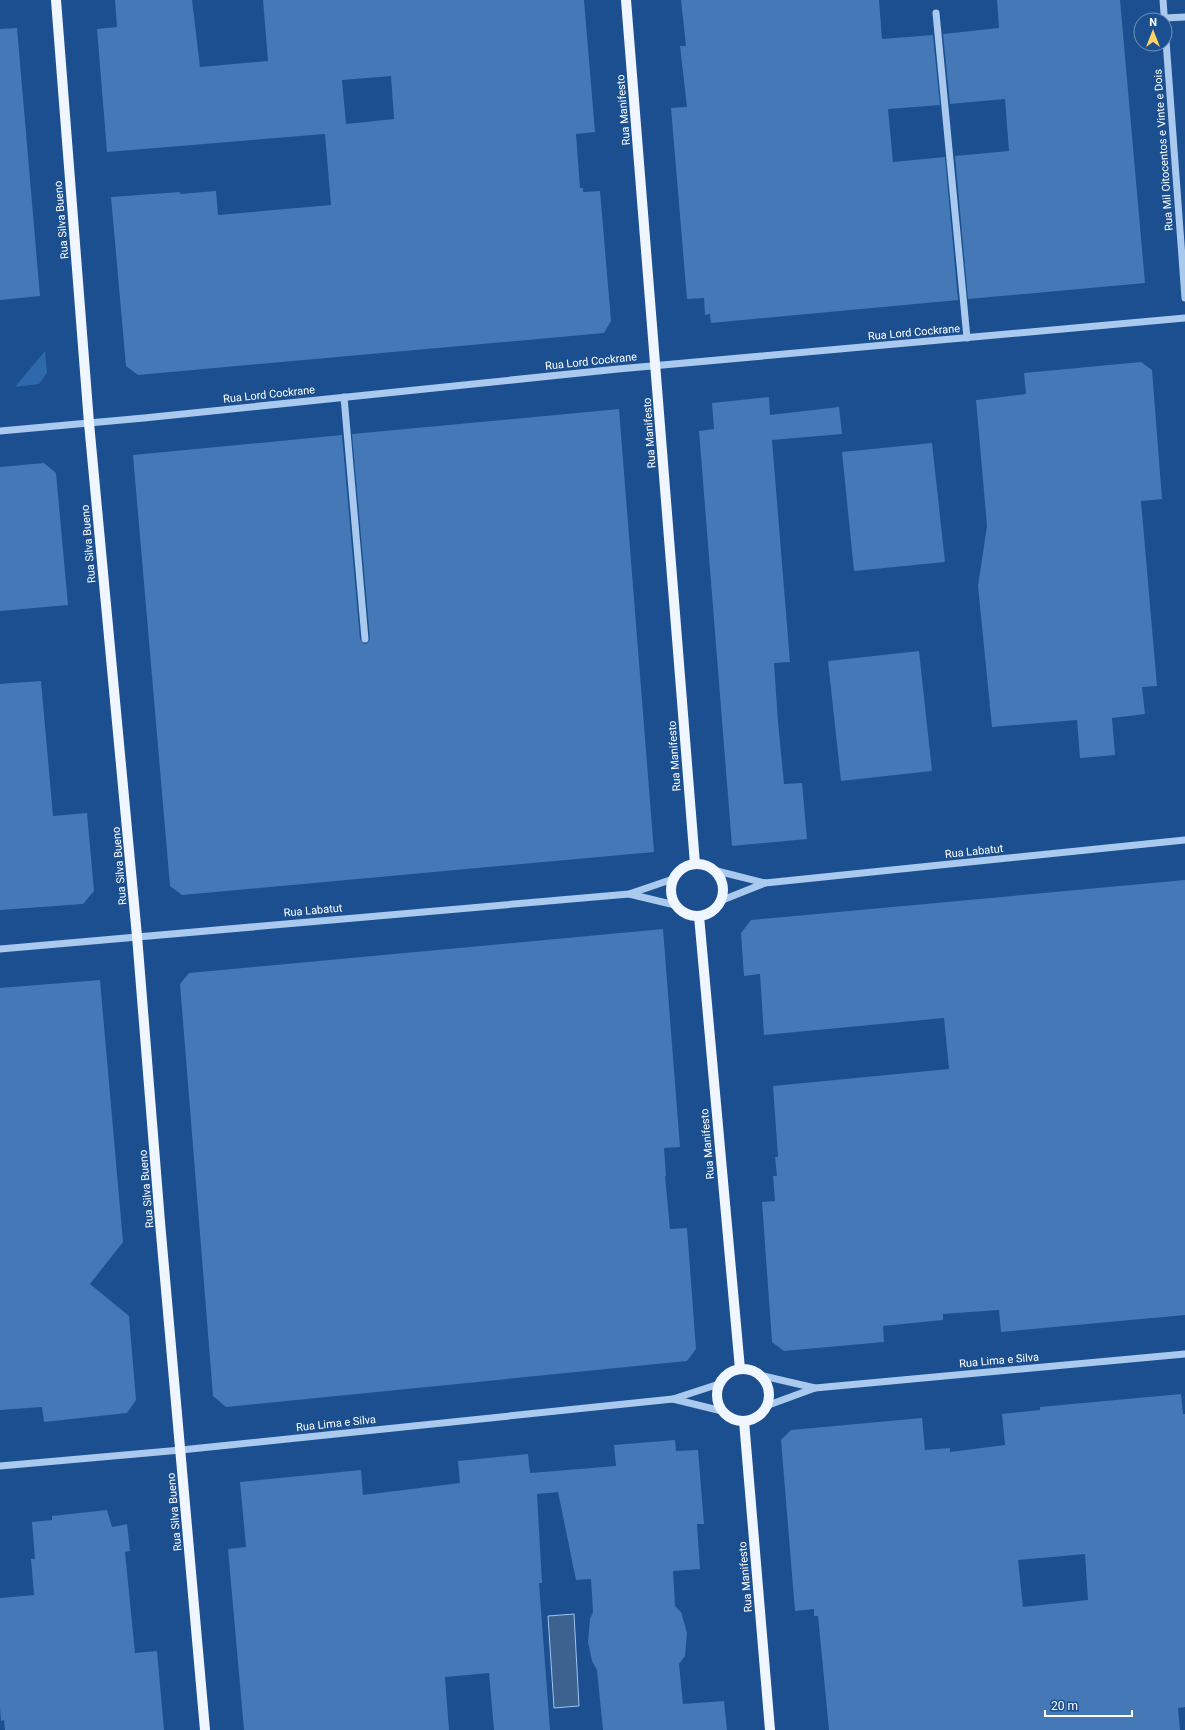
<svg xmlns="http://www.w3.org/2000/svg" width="1185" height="1730" font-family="Roboto,sans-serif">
<rect width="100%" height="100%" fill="#1b4f8f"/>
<path fill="#2e69ad" d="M45 351 47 373 39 384 15 387Z"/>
<path fill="#3c6290" stroke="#9cc4f0" d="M574 1614 579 1706 554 1708 548 1616Z"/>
<g fill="#4478b7" fill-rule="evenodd">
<path d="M115 0H192L200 67 268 61 263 0H584L595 132 576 134 580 188H583V192L600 191 611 321 604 333 138 375 126 366 111 197 180 192V194L216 191 218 215 331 205 325 134 107 152 97 29 117 27ZM391 76 394 119 346 124 342 80Z"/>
<path d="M681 0H879L882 39 933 35 940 105 888 109 893 162 945 157 958 300 711 323 710 314 705 315 704 298 687 299 671 108 687 107 680 46H686Z"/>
<path d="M997 0H1120L1145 283 968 299 955 156 1009 151 1005 99 950 104 943 34 999 28Z"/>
<path d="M17 28 40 296 0 300V29Z"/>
<path d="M1141 362 1152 370 1162 499 1141 501 1157 686 1142 687 1145 714 1112 718 1115 755 1080 758 1077 720 992 727 978 586 987 526 976 400 1026 394 1024 373Z"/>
<path d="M769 397 770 415 839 407 842 434 772 440 790 662 774 663 778 722 784 784 802 783 807 839 732 846 699 431 714 429 712 403Z"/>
<path d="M619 409 654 852 182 895 170 886 133 455 342 435 360 639 363 643 366 644 369 641 370 639 352 434Z"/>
<path d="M932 443 945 562 854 571 842 452Z"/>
<path d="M44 463 56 473 68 605 0 611V467Z"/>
<path d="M919 651 932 771 841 781 828 661Z"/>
<path d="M41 681 53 816 87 813 94 891 83 904 0 910V684Z"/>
<path d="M1185 880V1315L1001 1332 999 1310 943 1314V1320L883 1326 884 1342 784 1351 772 1342 762 1202 775 1201 773 1176H777L775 1157H778L773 1086 949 1069 944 1018 764 1035 760 974 744 976 741 933 751 920Z"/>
<path d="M663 929 680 1147 664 1148 666 1176H665L670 1229 687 1228 696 1349 687 1361 226 1407 213 1396 180 984 189 973Z"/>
<path d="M100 980 123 1242 90 1284 129 1316 136 1400 127 1413 44 1422 42 1407 0 1410V988Z"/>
<path d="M1181 1394 1183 1414H1185V1707L1178 1708 1180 1730H829L818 1616H814V1609L795 1611 781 1440 791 1430 922 1418 925 1450 950 1448V1452L1005 1445 1002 1414 1040 1410V1407ZM1085 1554 1088 1600 1023 1607 1018 1560Z"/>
<path d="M675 1440 676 1451 698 1450 704 1524H697L700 1569 673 1571 675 1606 681 1612 687 1633 685 1656 679 1664 683 1704 724 1701 727 1730H603L597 1670 592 1661 588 1642 590 1619 593 1612 591 1579 576 1580 558 1492 537 1494 542 1583H539L550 1730H494L489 1673 445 1677 449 1730H244L228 1549 246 1547 240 1482 361 1470 363 1495 460 1483 458 1461 528 1454 530 1473 616 1466 614 1445Z"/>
<path d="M107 1510 112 1527 127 1524 130 1551 125 1552 135 1653 157 1651 164 1730H5L4 1720 1 1721 0 1707V1598L34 1595 31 1559H35L32 1522 52 1520V1516Z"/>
</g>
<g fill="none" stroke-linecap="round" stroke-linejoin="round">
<g stroke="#a9c9ee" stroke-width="7">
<path d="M1163 0 1185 298"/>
<path d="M936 13 967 338"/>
<path d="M1165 18 1185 17"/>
<path d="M344 397 365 639"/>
<path d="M0 431 144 418 618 369 1185 318"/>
<path d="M713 870 765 883"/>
<path d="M629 894 675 905"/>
<path d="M720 901 765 883 1185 840"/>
<path d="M0 949 629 894 673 879"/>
<path d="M759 1375 815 1388"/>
<path d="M673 1399 722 1411"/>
<path d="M766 1406 815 1388 1185 1354"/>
<path d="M0 1466 181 1450 673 1399 719 1384"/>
</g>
<g stroke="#f0f6ff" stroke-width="10">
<path d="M56 0 89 423 137 936 160 1222 205 1730"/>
<path d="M626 0 695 864"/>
<circle cx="697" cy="890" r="26"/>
<path d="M699 916 740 1369"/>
<circle cx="743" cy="1395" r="26"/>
<path d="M744 1421 770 1730"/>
</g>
</g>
<g text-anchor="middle" stroke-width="3" stroke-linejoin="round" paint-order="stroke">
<g font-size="11" fill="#fff" stroke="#1b4f8f">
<text transform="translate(623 110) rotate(-95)" y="4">Rua Manifesto</text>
<text transform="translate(1163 150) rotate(-94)" y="4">Rua Mil Oitocentos e Vinte e Dois</text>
<text transform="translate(61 220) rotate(-95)" y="4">Rua Silva Bueno</text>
<text transform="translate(914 332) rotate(-5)" y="4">Rua Lord Cockrane</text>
<text transform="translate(591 361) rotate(-6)" y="4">Rua Lord Cockrane</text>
<text transform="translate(269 394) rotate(-6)" y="4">Rua Lord Cockrane</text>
<text transform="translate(649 433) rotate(-94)" y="4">Rua Manifesto</text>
<text transform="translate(88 544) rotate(-95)" y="4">Rua Silva Bueno</text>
<text transform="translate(674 756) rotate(-94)" y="4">Rua Manifesto</text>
<text transform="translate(974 851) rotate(-6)" y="4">Rua Labatut</text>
<text transform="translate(119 866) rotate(-95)" y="4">Rua Silva Bueno</text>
<text transform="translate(313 910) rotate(-5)" y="4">Rua Labatut</text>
<text transform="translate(707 1144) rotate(-95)" y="4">Rua Manifesto</text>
<text transform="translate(146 1189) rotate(-95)" y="4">Rua Silva Bueno</text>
<text transform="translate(999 1360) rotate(-5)" y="4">Rua Lima e Silva</text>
<text transform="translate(336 1423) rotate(-6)" y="4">Rua Lima e Silva</text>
<text transform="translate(174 1512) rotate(-95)" y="4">Rua Silva Bueno</text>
<text transform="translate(745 1577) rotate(-95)" y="4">Rua Manifesto</text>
</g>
</g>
<g transform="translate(1153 32)"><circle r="19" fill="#1b4f8f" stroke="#7695bc"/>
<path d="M0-3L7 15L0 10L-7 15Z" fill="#ffd166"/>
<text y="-6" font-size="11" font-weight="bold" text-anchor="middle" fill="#ffffff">N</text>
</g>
<path d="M1045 1710v6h87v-6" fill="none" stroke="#ffffff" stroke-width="2"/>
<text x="1051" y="1710" font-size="12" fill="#ffffff" stroke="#1b4f8f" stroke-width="3" paint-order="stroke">20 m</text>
</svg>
